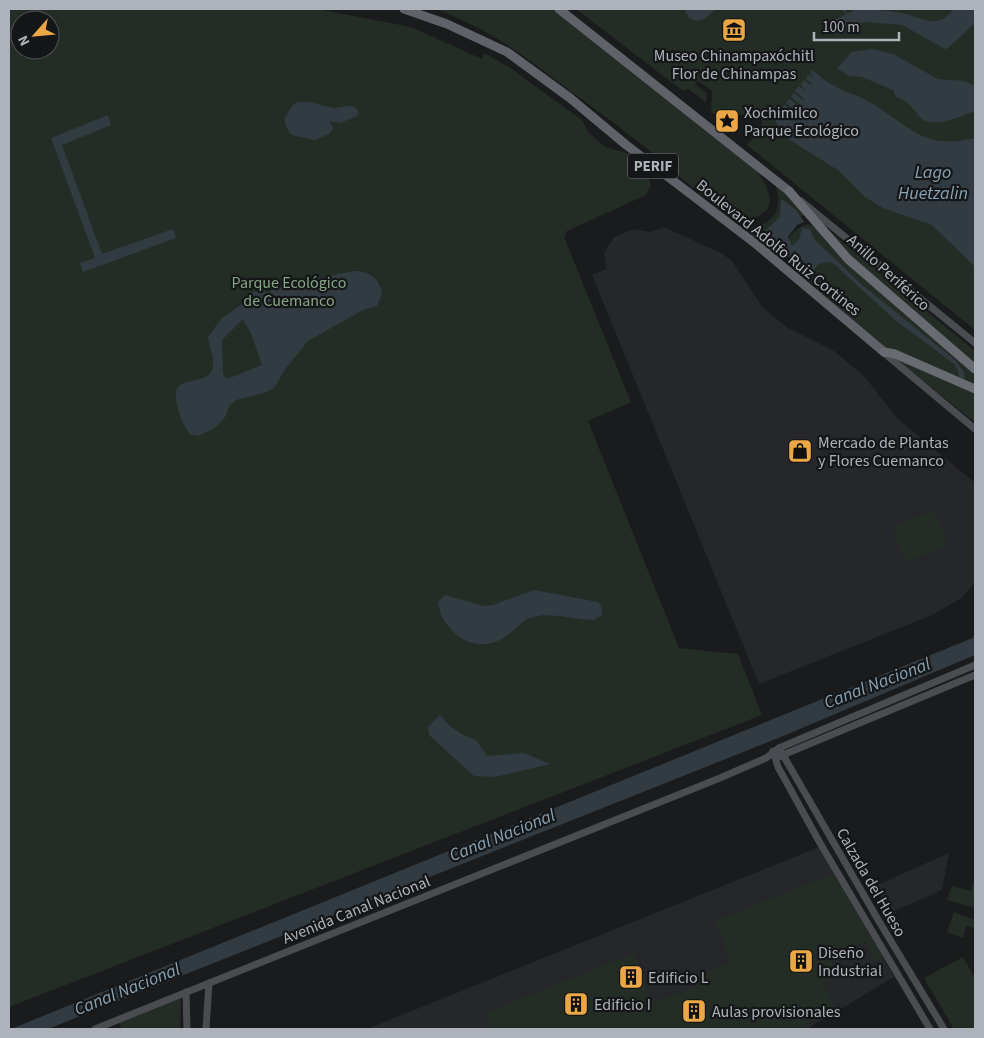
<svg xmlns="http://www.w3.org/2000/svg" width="984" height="1038" font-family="'Source Sans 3',sans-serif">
<rect width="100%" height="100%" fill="#1a1b1d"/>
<g fill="#26272a">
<path d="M664 227 723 254 732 261 763 308 788 328 834 351 863 375 898 419 975 483V582L962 598 932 615 759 684 592 275 606 269 604 253 614 237 634 229 651 232Z"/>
<path d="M819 847 894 977 807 1029H367Z"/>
<path d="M949 853 942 890 890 913 875 886Z"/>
</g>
<g fill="#242d25" fill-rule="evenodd">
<path d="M9 9H317L411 27 482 59 484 53 509 67 582 120 589 133 605 147 627 153 647 170 651 186 646 195 567 231 564 237 631 402 588 421 679 648 738 654 762 715 9 1007ZM20 20H50V50H20Z"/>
<path d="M434 9H553L587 33 752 164C760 176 781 202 762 214 756 218 749 220 741 218 717 212 678 174 658 158 631 135 602 114 573 93 530 60 487 26 434 9Z"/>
<path d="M576 9H975V330L747 145 761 129 762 116 711 113 712 91 698 81 695 84 707 94 706 103 689 89 683 91Z"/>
<path d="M773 179 808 214C789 220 771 231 775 253L744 228C775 227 786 207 773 179Z"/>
<path d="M807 224 833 234 975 351V422L907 368 792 266C780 248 788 231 807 224Z"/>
<path d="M934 510 948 546 906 562 892 527Z"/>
<path d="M834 873 883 957 873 961 865 942 851 947 852 951 831 960 838 977 824 983 834 1008 800 1029H492L485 1013 635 953 652 1003 695 987 698 975 731 962 715 921Z"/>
<path d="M975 877V908L947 900 952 886 971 891Z"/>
<path d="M954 912 975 920V928L966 926 963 938 947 932Z"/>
<path d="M963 957 975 978V1029H954L924 978Z"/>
<path d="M181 998 180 1029H122L119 1023Z"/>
</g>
<g fill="#313b41" fill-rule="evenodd">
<path d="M684 9H716C707 17 701 25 689 18Z"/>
<path d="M857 9C872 8 887 11 901 13 920 16 939 32 953 9H975V23L948 48 945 49 902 25 864 22 834 33 824 31 832 21Z"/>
<path d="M872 49 893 54 938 79 964 81 975 86V111C960 116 932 131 919 116 911 106 908 101 896 97L893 90 862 77 849 76 837 68 852 52Z"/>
<path d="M812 70C819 74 823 81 831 84 844 92 860 96 873 104 913 129 925 150 975 138V267L932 225 883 208 865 197 838 170 788 139 773 118 779 111 791 121 793 120 780 110 784 105 796 114 797 112 786 103 789 99 800 107 801 105 791 97 794 93 803 100 804 99 795 91 799 86 807 92 801 85 804 80 811 85 812 84 806 79 808 75 814 79 810 74Z"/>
<path d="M299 102H309L333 108 350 106 355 107 359 112 357 116 340 123 330 121 333 129 329 134 315 140 291 135C284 122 282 121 290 109 293 105 294 103 299 102Z"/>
<path d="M108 115 111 125 62 145 102 254 173 229 176 238 83 272 80 263 95 258 51 138Z"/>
<path d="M781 199 796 210 804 222 797 225 788 237 792 246 799 239 802 228 810 229 814 239 861 284 955 360 964 372 965 379 959 377 958 370 953 363 895 320 833 263 826 262 817 265 812 276C802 261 765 247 765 231L780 217Z"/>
<path d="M353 271C369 271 380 278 382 294L377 306 363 310 308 341 286 368 274 388 264 393 236 400 230 405 225 417 215 428 198 436 190 434C183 427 170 394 179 386 187 379 205 382 211 372 217 363 209 347 208 337L221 319 241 305 251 292H270L271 288 286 287 287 290 291 289V284ZM243 319 251 333 262 365 227 379 223 374 222 340Z"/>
<path d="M534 590 598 602 601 606 602 615 594 620C574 620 552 612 533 617 524 619 520 624 514 630 497 646 474 650 456 634 446 625 440 617 438 602L445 595 484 606 493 605Z"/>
<path d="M975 637V655L776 739 48 1029H11Z"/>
<path d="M440 715 451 727 465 736 476 740 487 756 524 753 550 764 495 777 474 776 429 735 428 727Z"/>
</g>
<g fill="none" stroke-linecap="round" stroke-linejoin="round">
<path stroke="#313b41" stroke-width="2" d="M843 9 846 13"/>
<g stroke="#4a4c51" stroke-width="7">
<path d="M801 201 975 343"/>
<path d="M884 353 975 429"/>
<path d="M779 748 877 918 944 1029"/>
<path d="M773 751 778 767 820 843 930 1029"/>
<path d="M778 757 975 675"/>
<path d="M186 992 187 1029"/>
<path d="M95 1029 720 778 766 758 779 748 975 665"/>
<path d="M206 1029 209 983"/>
</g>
<g stroke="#606269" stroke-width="9">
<path d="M404 9 447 24 507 52 570 98 625 144 756 244 884 352"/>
<path d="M559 9 789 191"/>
</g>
<g stroke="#686b72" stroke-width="9">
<path d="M789 191 848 259 975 369"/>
<path d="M884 352 895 354 975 389"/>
</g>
</g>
<defs>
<symbol id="museum-square" viewBox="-11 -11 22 22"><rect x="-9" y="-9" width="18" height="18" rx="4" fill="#eba745" stroke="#151618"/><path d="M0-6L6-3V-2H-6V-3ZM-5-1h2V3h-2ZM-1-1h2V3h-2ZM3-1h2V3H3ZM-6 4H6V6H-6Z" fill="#111"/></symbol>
<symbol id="sight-square" viewBox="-11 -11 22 22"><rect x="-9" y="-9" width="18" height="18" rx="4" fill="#eba745" stroke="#151618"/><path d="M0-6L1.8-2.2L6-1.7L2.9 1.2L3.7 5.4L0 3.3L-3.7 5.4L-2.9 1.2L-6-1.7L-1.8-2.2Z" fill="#111"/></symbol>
<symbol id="shop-square" viewBox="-11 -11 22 22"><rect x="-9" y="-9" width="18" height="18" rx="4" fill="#eba745" stroke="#151618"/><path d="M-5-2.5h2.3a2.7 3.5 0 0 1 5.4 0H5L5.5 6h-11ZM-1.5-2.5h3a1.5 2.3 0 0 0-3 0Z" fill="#111"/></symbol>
<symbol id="building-square" viewBox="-11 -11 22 22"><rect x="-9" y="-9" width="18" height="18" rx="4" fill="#eba745" stroke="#151618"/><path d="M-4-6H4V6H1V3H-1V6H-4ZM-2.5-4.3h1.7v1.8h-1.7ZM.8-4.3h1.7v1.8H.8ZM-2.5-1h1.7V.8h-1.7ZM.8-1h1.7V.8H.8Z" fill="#111"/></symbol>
</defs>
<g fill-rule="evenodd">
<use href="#museum-square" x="720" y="16" width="28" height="28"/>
<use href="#sight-square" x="713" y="107" width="28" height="28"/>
<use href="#shop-square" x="786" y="437" width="28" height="28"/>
<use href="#building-square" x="787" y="947" width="28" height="28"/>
<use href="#building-square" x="617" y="963" width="28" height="28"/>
<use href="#building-square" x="562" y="990" width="28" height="28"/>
<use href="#building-square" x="680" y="997" width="28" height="28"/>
</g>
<g text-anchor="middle" stroke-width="4.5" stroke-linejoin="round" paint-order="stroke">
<rect fill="#151618" stroke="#80848a" stroke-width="1" x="628" y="153.5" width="50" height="25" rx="4"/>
<g font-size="15" font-weight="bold" fill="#aeb3bb">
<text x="653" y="171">PERIF</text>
</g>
<g font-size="16" fill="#aeb3bb" stroke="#151618" text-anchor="start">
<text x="734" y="61" text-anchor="middle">Museo Chinampaxóchitl<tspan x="734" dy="18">Flor de Chinampas</tspan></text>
<text x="744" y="118">Xochimilco<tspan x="744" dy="18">Parque Ecológico</tspan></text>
<text x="818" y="448">Mercado de Plantas<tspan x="818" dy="18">y Flores Cuemanco</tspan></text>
<text x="818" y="958">Diseño<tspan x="818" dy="18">Industrial</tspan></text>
<text x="648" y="983">Edificio L</text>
<text x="594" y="1010">Edificio I</text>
<text x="712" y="1017">Aulas provisionales</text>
</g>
<g font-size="16" fill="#aeb3bb" stroke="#151618">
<text transform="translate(779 247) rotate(39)" y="6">Boulevard Adolfo Ruiz Cortines</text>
<text transform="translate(889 272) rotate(42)" y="6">Anillo Periférico</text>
<text transform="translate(872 882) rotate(60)" y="6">Calzada del Hueso</text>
<text transform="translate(356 909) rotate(-22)" y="6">Avenida Canal Nacional</text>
</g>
<g font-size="16" fill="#86a586" stroke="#151618">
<text x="289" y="288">Parque Ecológico<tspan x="289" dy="18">de Cuemanco</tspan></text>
</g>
<g font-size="18" font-style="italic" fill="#87a2b4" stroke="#151618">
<text x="933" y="178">Lago<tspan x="933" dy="21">Huetzalin</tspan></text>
<text transform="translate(877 683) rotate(-21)" y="6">Canal Nacional</text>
<text transform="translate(502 835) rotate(-22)" y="6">Canal Nacional</text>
<text transform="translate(127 989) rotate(-22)" y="6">Canal Nacional</text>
</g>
</g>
<rect width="984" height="1038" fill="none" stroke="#aeb3bb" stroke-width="20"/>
<g transform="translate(35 35) rotate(243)"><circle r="24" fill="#151618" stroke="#525559"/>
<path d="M0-4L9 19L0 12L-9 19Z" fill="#eba745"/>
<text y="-8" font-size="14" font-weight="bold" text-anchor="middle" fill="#aeb3bb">N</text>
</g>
<path d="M814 32v8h85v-8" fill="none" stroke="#aeb3bb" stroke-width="2.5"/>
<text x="822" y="32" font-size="15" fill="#aeb3bb" stroke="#151618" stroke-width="4" paint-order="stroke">100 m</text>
</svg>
